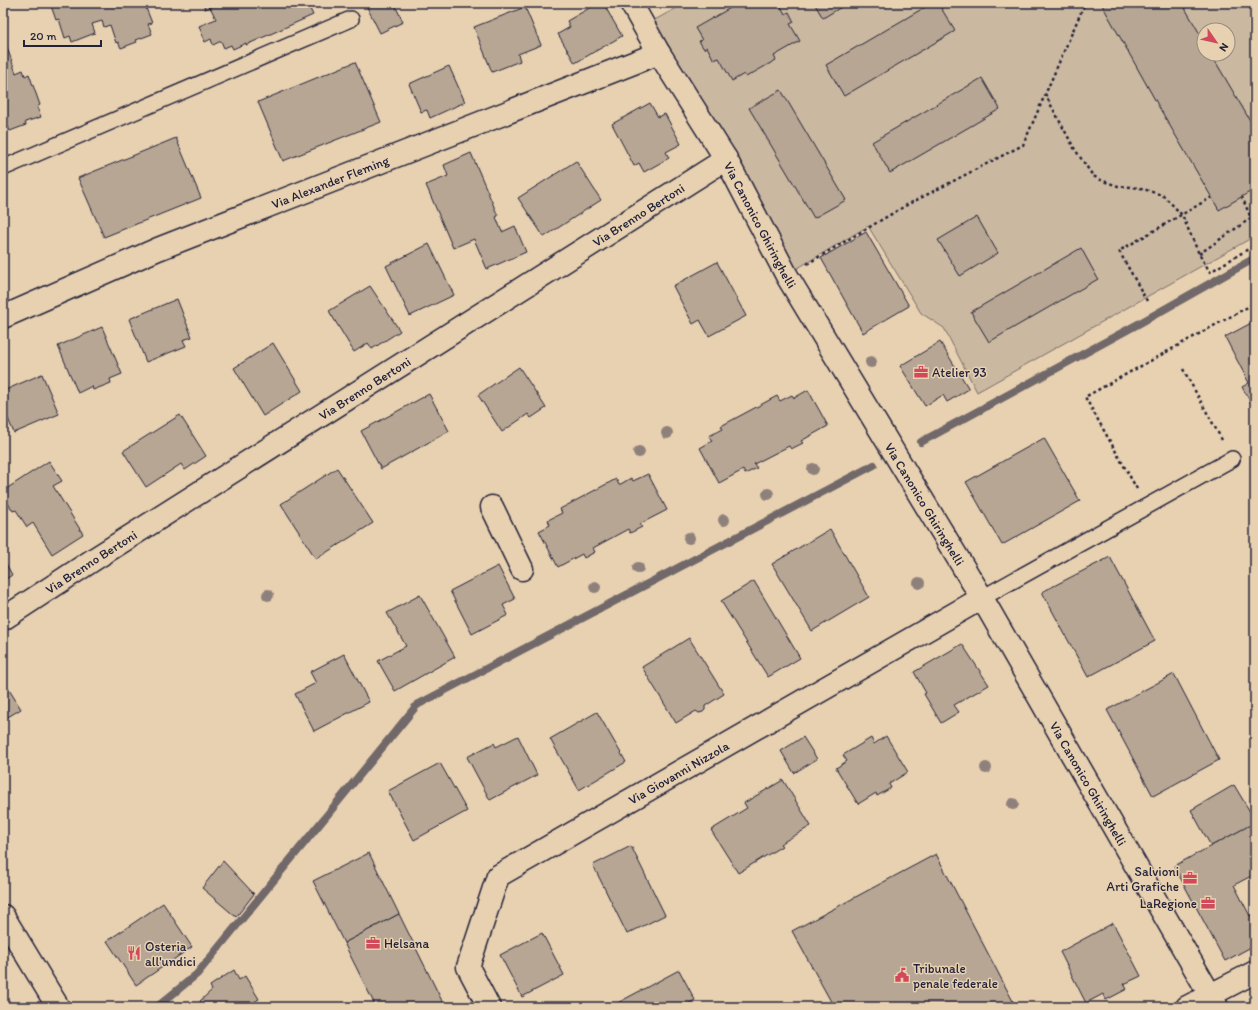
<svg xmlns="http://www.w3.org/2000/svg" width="1258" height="1010" font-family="Itim,sans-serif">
<rect width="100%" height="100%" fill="#e8d1b1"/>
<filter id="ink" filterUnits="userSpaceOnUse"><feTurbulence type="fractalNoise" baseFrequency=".025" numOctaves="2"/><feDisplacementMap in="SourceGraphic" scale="8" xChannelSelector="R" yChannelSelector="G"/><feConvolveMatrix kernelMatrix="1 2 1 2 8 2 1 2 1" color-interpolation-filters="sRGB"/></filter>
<g filter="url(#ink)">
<path fill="#cbb8a0" stroke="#766d6e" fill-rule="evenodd" d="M686 3H1253L1255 7V236L977 392 944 328 921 313 868 226 793 271 649 23ZM1204 30H1228V54H1204Z"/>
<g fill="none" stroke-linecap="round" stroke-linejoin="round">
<g stroke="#71676a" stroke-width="8">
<path d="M921 442 1140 323 1255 258"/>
<path d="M157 1007 197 974 417 705 874 465"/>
</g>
</g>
<g fill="#b7a693" stroke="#22223b">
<path d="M50 3H144L152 23 148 24 152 34 136 40 137 42 121 48 118 42 116 43 110 25 104 27 102 21 92 24 95 33 72 42 70 36 65 38 59 19 56 20Z"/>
<path d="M203 3H320L321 4 310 9 313 15 246 45V43L233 49 231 45 224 48 221 41 213 45 211 39 205 42 199 26 216 19 210 7 205 9Z"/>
<path d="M365 3H394L403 22 380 33Z"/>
<path d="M598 3H603L622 36 575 63 558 34 570 27 567 21Z"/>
<path d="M739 3H779L785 14 789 12 794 22 790 24 800 41 774 56 776 60 746 77 744 74 732 81 719 58 714 60 707 47 704 49 699 41 702 40 695 28Z"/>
<path d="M814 3H848L823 18Z"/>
<path d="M932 3H938L955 31 844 96 826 65Z"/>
<path d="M1101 3H1182L1204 41V54H1211L1255 129V189L1219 210 1159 107Z"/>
<path d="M525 7 541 45 518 54 520 61 492 72 474 27Z"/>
<path d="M3 36 16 73 23 70 25 76 29 74 40 105 37 107 41 117 25 122 26 125 10 131 7 125 5 126 3 120Z"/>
<path d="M355 62 381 122 283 161 258 102Z"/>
<path d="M449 66 465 102 430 118 427 110 421 112 409 84Z"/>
<path d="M982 78 1000 109 890 173 872 142Z"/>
<path d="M781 90 846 200 814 218 749 108Z"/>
<path d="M650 103 658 117 665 114 681 144 666 152 669 158 644 172 639 163 634 166 612 124Z"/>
<path d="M176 138 201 198 104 237 78 178Z"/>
<path d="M471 153 498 216 496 217 502 232 515 226 526 252 487 269 474 239 453 248 426 185 448 176 444 165Z"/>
<path d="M576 161 601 200 544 237 518 198Z"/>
<path d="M977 217 998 253 960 276 938 240Z"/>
<path d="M866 232 909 306 863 333 821 258Z"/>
<path d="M429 244 454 295 410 316 386 266Z"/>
<path d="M1081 248 1098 279 989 342 971 312Z"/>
<path d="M717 262 746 316 709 336 700 320 693 324 673 286Z"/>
<path d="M370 286 400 331 372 349 368 343 354 352 329 311Z"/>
<path d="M177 299 192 337 183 340 186 346 146 362 129 319Z"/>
<path d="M1255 321V410L1242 387 1249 383 1225 337Z"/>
<path d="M102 327 122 374 110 379 111 383 93 390 92 386 78 393 58 346Z"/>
<path d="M940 342 969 389 947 402 943 395 925 406 900 366Z"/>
<path d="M273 343 302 391 263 416 234 368Z"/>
<path d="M519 367 546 408 531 418 528 414 502 432 478 395Z"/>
<path d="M42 374 59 414 14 433 3 407V391Z"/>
<path d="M808 390 828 426 801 441 803 443 791 449 789 446 754 464 757 468 745 474 743 470 719 483 700 448 712 441 709 436 723 429 721 426 777 396 780 401 792 395 794 398Z"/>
<path d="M429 394 449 431 381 469 361 431Z"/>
<path d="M180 415 206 456 185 470 181 464 146 487 123 451Z"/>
<path d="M1044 438 1080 501 1002 545 966 482Z"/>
<path d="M49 461 62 481 53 486 83 534 52 554 33 523 27 527 16 510 13 511 3 496V491Z"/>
<path d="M337 468 373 523 316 559 281 504Z"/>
<path d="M648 474 667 510 640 524 642 527 630 533 628 529 593 548 595 552 584 558 582 554 558 567 539 531 550 525 548 520 562 513 560 509 616 479 619 485 631 478 633 481Z"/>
<path d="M830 529 869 597 812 631 772 564Z"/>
<path d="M1110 557 1155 641 1088 677 1042 592Z"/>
<path d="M3 558 12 575 3 581Z"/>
<path d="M498 566 515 599 503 605 508 615 472 634 450 591Z"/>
<path d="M754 581 800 658 768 677 721 601Z"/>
<path d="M420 595 455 657 395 691 378 661 406 646 387 613Z"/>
<path d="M689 638 724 694 705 706V710L703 712 699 713 696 711 676 723 642 667Z"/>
<path d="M962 644 989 685 954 705 959 712 941 723 924 694 926 693 914 672Z"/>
<path d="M344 654 369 702 314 731 295 694 316 683 310 672Z"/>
<path d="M1174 674 1219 760 1153 796 1107 710Z"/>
<path d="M3 680 21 709 3 720Z"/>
<path d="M597 712 626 762 579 790 550 739Z"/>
<path d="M518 736 537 775 490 800 467 757 494 743 496 747Z"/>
<path d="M886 736 908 772 889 784 891 788 877 796 876 793 858 804 836 768 847 761 843 755 871 738 874 744Z"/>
<path d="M803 737 817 759 794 773 781 751Z"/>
<path d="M440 763 467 811 414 840 388 791Z"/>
<path d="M783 780 811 826 780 844 782 846 738 873 711 830 747 808 744 803Z"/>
<path d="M1234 785 1255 820V823L1211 846 1191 810Z"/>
<path d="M1254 823 1255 826V874L1234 885 1250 916 1255 913V945L1225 961 1174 866Z"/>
<path d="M631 846 665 915 627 934 593 865Z"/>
<path d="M369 853 399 914 344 943 313 881Z"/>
<path d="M936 854 1016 1007H834L792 931Z"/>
<path d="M223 861 254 894 236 917 202 888Z"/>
<path d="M163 903 192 947 136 985 107 941Z"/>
<path d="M399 914 445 1007H376L344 943Z"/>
<path d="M1113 923 1141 976 1124 984 1127 989 1106 1000 1103 994 1086 1003 1060 952Z"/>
<path d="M542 933 564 975 522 997 500 955Z"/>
<path d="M234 970 239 980 245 976 259 999 248 1006 249 1007H204L200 1001 212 990 210 986Z"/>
<path d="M679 970 695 1000 682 1007H610Z"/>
</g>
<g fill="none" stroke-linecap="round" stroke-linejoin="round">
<defs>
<g id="service">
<path d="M3 168 351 19"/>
<path d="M982 598 1232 459"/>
</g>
<g id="minor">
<path id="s1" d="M631 3 659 53 726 159 787 276 982 598 1217 1007"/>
<path id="s2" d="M3 317 158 249 659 53"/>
<path d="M492 507 522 569"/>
<path id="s3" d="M3 619 96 558 726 159"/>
<path d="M3 916 58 1007"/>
<path id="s4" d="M489 1007 468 967 498 876 982 598"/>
<path d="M1187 1007 1255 972"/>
</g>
</defs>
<use href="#service" stroke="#22223b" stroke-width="18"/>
<use href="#minor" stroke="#22223b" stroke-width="25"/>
<g stroke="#22223b" stroke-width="2.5" stroke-dasharray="3 3" stroke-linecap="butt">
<path d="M1045 94 1074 148 1093 176 1103 181 1118 186 1141 188 1164 196 1182 215 1199 254 1210 272 1255 245"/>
<path d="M1199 254 1251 218 1242 197"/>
<path d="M807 264 905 206 1023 145 1085 3"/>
<path d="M1147 301 1119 251 1212 197"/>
<path d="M1183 369 1222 440"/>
<path d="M1137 489 1085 397 1255 303"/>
</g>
<use href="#service" stroke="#e8d1b1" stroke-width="15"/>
<use href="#minor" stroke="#e8d1b1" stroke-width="22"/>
</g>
<g fill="#8e817b">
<circle cx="871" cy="362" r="6"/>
<circle cx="667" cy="433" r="6"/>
<circle cx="639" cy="452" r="6"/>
<circle cx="813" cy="469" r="6"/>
<circle cx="768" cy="494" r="6"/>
<circle cx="724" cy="520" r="6"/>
<circle cx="689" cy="538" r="6"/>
<circle cx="638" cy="568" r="6"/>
<circle cx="919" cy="583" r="6"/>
<circle cx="595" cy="587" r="6"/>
<circle cx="268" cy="595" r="6"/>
<circle cx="986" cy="768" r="6"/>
<circle cx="1013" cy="804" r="6"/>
</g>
</g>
<defs>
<symbol id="office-bare" viewBox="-9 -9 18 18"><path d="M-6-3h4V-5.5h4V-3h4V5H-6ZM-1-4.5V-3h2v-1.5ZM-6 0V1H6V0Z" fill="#d1495b" stroke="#e8d1b1" stroke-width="2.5" paint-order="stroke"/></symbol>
<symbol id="restaurant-bare" viewBox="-9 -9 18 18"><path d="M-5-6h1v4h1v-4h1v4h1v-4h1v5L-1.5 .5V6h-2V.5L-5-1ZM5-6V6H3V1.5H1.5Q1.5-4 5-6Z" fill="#d1495b" stroke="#e8d1b1" stroke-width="2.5" paint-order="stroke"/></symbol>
<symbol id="civic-bare" viewBox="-9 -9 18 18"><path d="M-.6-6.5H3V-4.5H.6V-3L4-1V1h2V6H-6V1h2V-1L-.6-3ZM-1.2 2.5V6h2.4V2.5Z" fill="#d1495b" stroke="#e8d1b1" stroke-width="2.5" paint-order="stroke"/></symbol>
</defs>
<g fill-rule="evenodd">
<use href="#office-bare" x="911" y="362" width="20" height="20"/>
<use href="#office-bare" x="1180" y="868" width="20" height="20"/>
<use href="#office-bare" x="1198" y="893" width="20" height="20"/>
<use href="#office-bare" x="363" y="933" width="20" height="20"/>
<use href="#restaurant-bare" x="124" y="943" width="20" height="20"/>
<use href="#civic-bare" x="892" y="965" width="20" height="20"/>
</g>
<g text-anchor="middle" stroke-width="3" stroke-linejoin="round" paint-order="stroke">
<g font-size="13" fill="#22223b" stroke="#e8d1b1">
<text dy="5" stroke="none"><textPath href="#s2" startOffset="354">Via Alexander Fleming</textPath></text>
<text dy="5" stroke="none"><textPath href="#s3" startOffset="753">Via Brenno Bertoni</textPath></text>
<text dy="5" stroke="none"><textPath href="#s1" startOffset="257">Via Canonico Ghiringhelli</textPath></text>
<text dy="5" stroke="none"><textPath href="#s3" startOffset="429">Via Brenno Bertoni</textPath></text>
<text dy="5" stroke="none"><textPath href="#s1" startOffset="581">Via Canonico Ghiringhelli</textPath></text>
<text dy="5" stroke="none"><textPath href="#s3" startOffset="105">Via Brenno Bertoni</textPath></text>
<text dy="5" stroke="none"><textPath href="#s4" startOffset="349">Via Giovanni Nizzola</textPath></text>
<text dy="5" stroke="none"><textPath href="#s1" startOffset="905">Via Canonico Ghiringhelli</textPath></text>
</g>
<g font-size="13" fill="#22223b" stroke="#e8d1b1" text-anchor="start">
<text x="932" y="377">Atelier 93</text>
<text x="1179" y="876" text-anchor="end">Salvioni<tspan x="1179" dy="15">Arti Grafiche</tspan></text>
<text x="1197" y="908" text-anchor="end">LaRegione</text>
<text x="384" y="948">Helsana</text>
<text x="145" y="951">Osteria<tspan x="145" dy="15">all'undici</tspan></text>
<text x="913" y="973">Tribunale<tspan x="913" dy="15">penale federale</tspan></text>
</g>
</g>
<rect width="1258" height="1010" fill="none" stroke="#e8d1b1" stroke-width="16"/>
<rect x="8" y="8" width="1242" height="994" fill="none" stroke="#22223b" stroke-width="1.5" filter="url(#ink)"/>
<g transform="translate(1216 42) rotate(124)"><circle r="19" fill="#e8d1b1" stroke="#998b82"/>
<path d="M0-3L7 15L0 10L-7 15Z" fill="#d1495b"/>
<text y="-6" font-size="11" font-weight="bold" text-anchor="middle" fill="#22223b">N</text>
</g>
<path d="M24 40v6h77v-6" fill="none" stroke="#22223b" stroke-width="2"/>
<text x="30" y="40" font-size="12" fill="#22223b" stroke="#e8d1b1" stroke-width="3" paint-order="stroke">20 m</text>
</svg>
